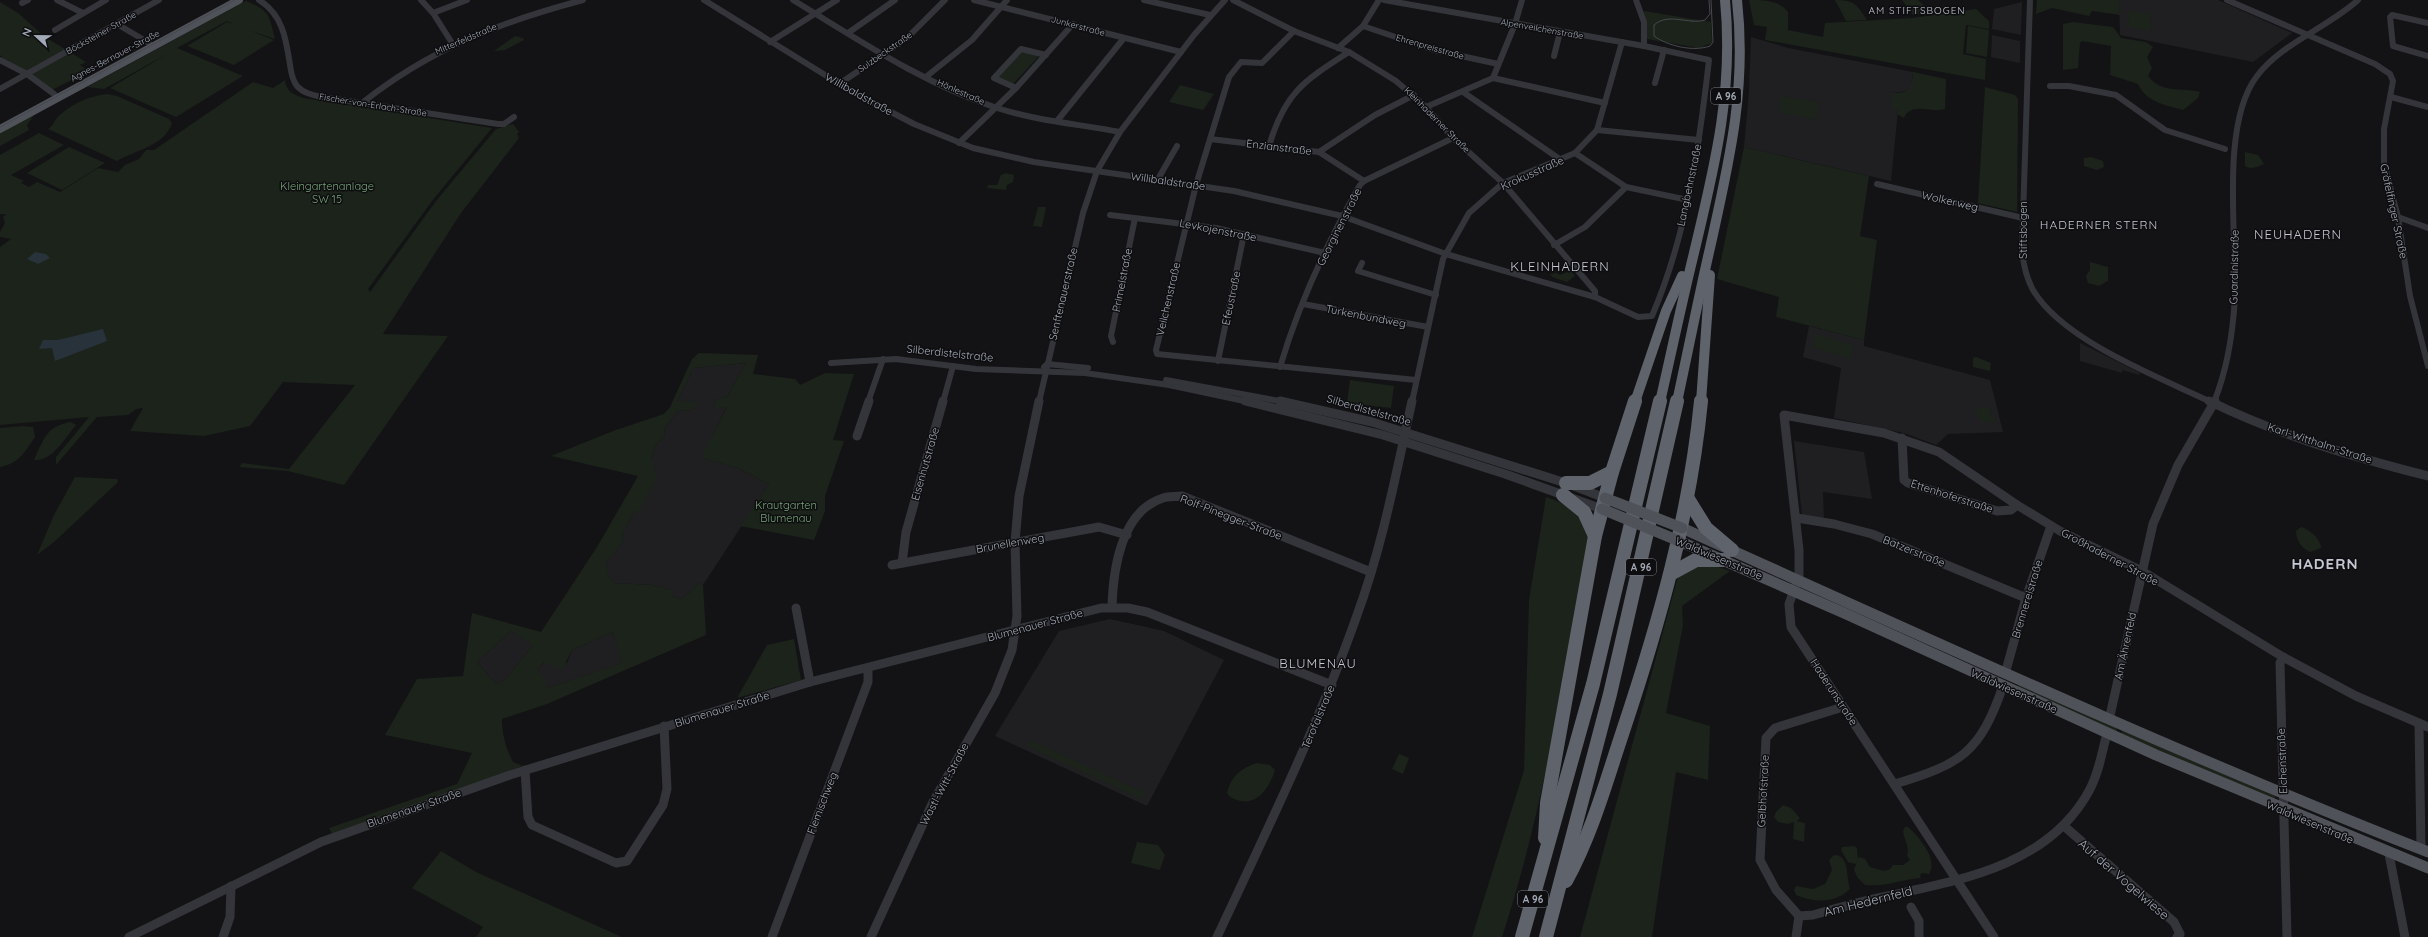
<svg xmlns="http://www.w3.org/2000/svg" width="2428" height="937" font-family="Quicksand,sans-serif">
<rect width="100%" height="100%" fill="#131315"/>
<g fill="#1f1f22">
<path d="M2119 0H2218L2292 33 2253 62 2120 35Z"/>
<path d="M2022 2 2021 35 1992 29 1994 9Z"/>
<path d="M1992 35 2020 41V63L1991 57Z"/>
<path d="M1751 37 1788 48 1913 72 1911 87 1907 91 1892 93 1898 110 1891 181 1744 147 1749 91Z"/>
<path d="M1809 326 1864 340V346L1990 380 2003 432 1948 434 1936 445 1904 433 1834 418 1841 368 1803 357Z"/>
<path d="M2080 343 2140 373 2139 375 2122 370V373L2080 361Z"/>
<path d="M746 363 727 397 716 399 713 407 727 406 702 458 738 468 769 484 703 585 699 583 682 599 673 597 670 590 652 585 615 583 607 576 606 562 624 540 622 534 634 512 651 458 656 445 665 436 664 430 677 411 691 410 677 402 693 368Z"/>
<path d="M1794 441 1864 452 1872 499 1823 492 1824 518 1802 515Z"/>
<path d="M1110 619 1164 631 1224 660 1147 806 995 736 1059 631Z"/>
<path d="M511 631 534 644 505 680 496 684 477 662Z"/>
<path d="M613 632 623 663 547 688 537 670 544 662 567 663 572 650Z"/>
</g>
<g fill="#1b231b" fill-rule="evenodd">
<path d="M1749 0C1762 0 1780 0 1788 12V30L1823 37 1825 23 1913 18 1976 9 1989 21V29L1966 25 1963 54 1986 59 1985 80 1765 40 1767 27 1754 25Z"/>
<path d="M1835 0C1855 0 1857 5 1867 20L1846 21Z"/>
<path d="M1902 0H1918L1931 12 1913 15Z"/>
<path d="M2037 0H2119L2120 15 2092 11 2089 16 2052 8 2036 14Z"/>
<path d="M246 1C271 11 269 16 275 39L249 30 274 40 234 65 187 46 227 22 234 24 227 21 177 48 243 76 176 117 110 88 169 53 104 89 87 87Z"/>
<path d="M0 2 18 13 45 37 86 62 80 65 89 71 52 90 30 73 3 58 0 55Z"/>
<path d="M2128 10 2150 14 2151 31 2129 27Z"/>
<path d="M1644 11 1711 22 1712 43 1699 48 1647 39Z"/>
<path d="M2073 22 2113 27 2121 38 2146 42 2153 47 2147 57 2152 68 2148 76C2162 94 2180 87 2200 92L2198 98 2183 110C2165 105 2146 102 2138 84L2110 75 2111 46 2082 41 2080 43 2078 68 2063 70V24Z"/>
<path d="M1968 26 1989 30 1987 57 1966 53Z"/>
<path d="M515 36 523 38 524 40 505 50 494 51Z"/>
<path d="M1023 50 1040 55 1013 84 996 79Z"/>
<path d="M1913 72 1946 79 1945 109C1932 113 1917 103 1906 114L1904 118 1897 114 1898 110 1891 109 1892 93C1911 93 1911 89 1913 72Z"/>
<path d="M285 80C286 92 294 94 303 98L492 128 432 201 368 289 370 292 436 201 496 129 513 124 519 132 517 134 519 138 461 213 383 334 448 336 344 485 288 471 239 467 242 463 289 469 355 385 283 382 250 426 204 436 130 431 143 408 136 409 128 415 97 417 56 465V457L89 417 0 425V247L11 239 0 237V232L5 223 3 217 6 214H0V155L39 133 64 145 11 175 24 181 21 183 29 187 37 182 60 192 98 168 118 172 125 165 139 159 146 150H154L253 82 273 88Z"/>
<path d="M1180 85 1214 94 1203 110 1169 102Z"/>
<path d="M1985 87 2015 95 2018 99 2017 212 1978 203Z"/>
<path d="M107 94 117 96 169 119 172 123C165 146 135 150 117 161L48 129C54 125 54 120 60 115 73 103 90 96 107 94Z"/>
<path d="M1781 96 1819 102 1816 120 1779 112Z"/>
<path d="M34 115 27 125 29 130 0 146V130Z"/>
<path d="M69 147 105 163 62 190 27 173Z"/>
<path d="M1744 147 1869 176 1860 236 1877 240 1864 340 1776 317 1779 297 1717 279Z"/>
<path d="M2245 152 2258 155 2264 164C2257 167 2251 170 2245 166Z"/>
<path d="M2091 157 2103 161 2104 167 2097 170 2084 166V158Z"/>
<path d="M1006 173 1014 175 1013 182 1007 185 1006 190 987 188 988 185H997L1001 175Z"/>
<path d="M1038 207H1046L1042 227 1033 226Z"/>
<path d="M2090 262 2108 267V281L2099 286 2088 283 2086 276 2090 270Z"/>
<path d="M1571 271 1575 276 1567 282 1552 277 1550 274 1557 273 1559 275Z"/>
<path d="M1815 334 1853 345 1851 358 1813 348Z"/>
<path d="M699 353 758 355 753 374 795 379 800 385 825 373 854 374 833 440 844 441 825 496V511L814 540 740 526 769 484 738 468 701 458 727 407H713L716 399 727 397 746 363 693 368 677 402 695 401 697 406 691 410 677 411 664 430 665 436 656 445 651 458 657 477 640 510 634 512 622 534 624 540 606 563 608 576 615 583 652 585 671 590 673 597 682 599 699 583 703 585 706 635 547 704 502 719C502 735 506 748 513 762L523 766 332 834 329 828 457 784 472 753 385 735 417 679 463 676 472 613 541 632 597 547 638 476 551 456 613 431 664 414 670 407 692 359ZM511 631 533 645 505 680 496 684 477 662ZM613 632 622 663 547 688 545 678 537 670 544 662 562 670 572 650Z"/>
<path d="M1976 357 1991 363 1990 371 1973 367V358Z"/>
<path d="M1350 380 1394 386 1391 408 1347 403Z"/>
<path d="M1975 408H1989L1995 422H1981Z"/>
<path d="M71 422 76 425C65 438 52 462 34 460 44 439 46 426 71 422Z"/>
<path d="M22 426 33 427 35 437C25 452 18 464 0 467V428Z"/>
<path d="M75 477 117 479 118 482 54 542 37 555 54 515Z"/>
<path d="M1546 497C1572 506 1578 511 1589 537 1564 671 1545 807 1502 937H1472L1524 770 1529 600Z"/>
<path d="M2301 527C2309 529 2321 539 2321 548L2310 552C2302 549 2296 540 2296 531Z"/>
<path d="M1706 563 1730 571 1682 606 1683 625 1666 713 1710 726 1708 780 1676 772 1652 937H1580L1680 569Z"/>
<path d="M794 639 801 680 737 698 767 645Z"/>
<path d="M2019 683 2117 728 2116 735 2017 690Z"/>
<path d="M2122 730 2275 796V804L2120 737Z"/>
<path d="M1031 740 1145 793 1141 799 1027 746Z"/>
<path d="M1399 754 1409 758 1403 774 1392 769Z"/>
<path d="M1257 763 1270 765 1275 770C1270 787 1257 807 1237 800 1232 798 1229 797 1227 793 1231 776 1241 768 1257 763Z"/>
<path d="M1783 805 1791 808 1800 818 1797 821 1805 823 1804 842 1793 839 1794 822 1788 824 1778 822 1774 817 1776 812Z"/>
<path d="M1905 827H1908C1919 837 1939 860 1929 874L1921 873 1920 878C1898 880 1888 887 1865 885L1857 877 1854 869 1858 860 1856 864 1848 862 1841 850 1842 847 1854 846 1857 848 1858 859 1859 857 1865 859 1870 867 1884 871 1890 869 1893 865H1903L1910 860 1907 856C1910 847 1904 840 1903 831Z"/>
<path d="M1137 842 1158 845 1165 855 1160 870 1131 863Z"/>
<path d="M441 851 476 872 622 937H476L483 927 412 888Z"/>
<path d="M1834 855C1850 855 1846 878 1850 889 1836 903 1814 903 1796 895L1794 890 1796 886 1813 889 1825 884 1832 870 1829 860Z"/>
</g>
<g fill="#28323a">
<path d="M35 252 46 254 50 258 38 264 27 259Z"/>
<path d="M103 329 107 341 55 361 52 348 39 349 43 340H58Z"/>
</g>
<g fill="none" stroke-linecap="round" stroke-linejoin="round">
<g stroke="#33353a" stroke-width="6">
<path d="M57 0 83 13"/>
<path d="M259 0C283 15 286 39 290 65 291 72 292 80 297 86 303 93 313 95 322 97L498 124H504L514 117"/>
<path d="M421 0 433 13 452 43"/>
<path d="M704 0 851 91 914 124 973 148 1034 162 1234 191 1342 216 1446 254 1595 297 1638 317 1652 316C1687 234 1699 148 1709 60L1644 46 1384 0"/>
<path d="M793 0C859 40 924 84 997 108 1037 121 1079 124 1120 132"/>
<path d="M974 0 1181 52"/>
<path d="M1144 0 1210 15"/>
<path d="M1233 0 1294 31 1349 52 1396 81 1426 107 1453 138 1503 183 1595 291V297"/>
<path d="M1636 0 1644 22V46"/>
<path d="M2030 0 2022 249C2023 263 2026 277 2033 290 2063 341 2159 377 2211 402"/>
<path d="M2227 0 2375 64 2390 74 2393 81 2384 129V163L2398 217 2410 296 2428 366"/>
<path d="M22 3 28 0"/>
<path d="M433 13 467 0"/>
<path d="M2428 23 2392 15 2390 17 2393 46 2428 56"/>
<path d="M117 24 149 43"/>
<path d="M1363 26 1434 50 1498 64"/>
<path d="M55 30 106 0"/>
<path d="M1294 31 1262 63 1241 62 1229 77 1196 185 1156 350 1157 354 1416 380"/>
<path d="M848 33 895 0"/>
<path d="M770 42 837 0"/>
<path d="M1338 48 1363 26 1379 0"/>
<path d="M1554 56 1560 32"/>
<path d="M0 60 27 74 54 94"/>
<path d="M927 76 972 40 1007 0"/>
<path d="M1493 78 1605 103"/>
<path d="M1655 83 1664 50"/>
<path d="M839 84 906 39 945 0"/>
<path d="M2050 86H2069L2116 95 2165 130 2225 149"/>
<path d="M1016 88 994 78 1021 49 1046 55"/>
<path d="M0 89 159 0"/>
<path d="M1463 92 1561 160"/>
<path d="M2391 97 2428 107"/>
<path d="M362 103C430 49 500 22 583 0"/>
<path d="M1426 107 1493 78 1515 24 1522 0"/>
<path d="M1057 121 1124 38"/>
<path d="M1597 130 1699 140"/>
<path d="M1210 139 1319 152 1364 181"/>
<path d="M959 143 1016 88 1073 24"/>
<path d="M1269 146C1285 92 1304 81 1349 52"/>
<path d="M1319 152 1375 115 1414 95"/>
<path d="M1575 153 1626 187 1688 200"/>
<path d="M1158 179 1177 146"/>
<path d="M1877 184 2023 218"/>
<path d="M1110 215 1216 228 1325 253"/>
<path d="M2398 217 2428 228"/>
<path d="M1554 245 1585 227 1626 187"/>
<path d="M1362 263 1358 271 1436 295"/>
<path d="M1303 304 1428 327"/>
<path d="M1113 342 1111 336 1135 218"/>
<path d="M1218 361 1244 234"/>
<path d="M831 363 896 359 976 369 1085 373 1169 385 1249 402"/>
<path d="M1044 367 1047 364 1088 368"/>
<path d="M1280 367C1299 303 1327 243 1360 185L1364 181 1453 138"/>
<path d="M1166 380 1285 402"/>
<path d="M868 402 883 359"/>
<path d="M943 402 953 366"/>
<path d="M1039 402 1083 213 1097 171 1120 132 1194 35 1225 0"/>
<path d="M1412 402 1443 259 1469 213 1503 183 1575 153 1597 130 1622 42"/>
<path d="M2214 402C2228 368 2233 333 2235 296 2237 236 2220 124 2257 76 2282 43 2327 28 2358 0"/>
</g>
<g stroke="#33353a" stroke-width="9">
<path d="M1245 401 1383 435 1505 474 1602 509"/>
<path d="M1280 401 1372 422 1566 483 1605 498"/>
<path d="M2209 401C2279 435 2353 457 2428 476"/>
<path d="M857 436 869 401"/>
<path d="M1902 438 1904 480 1908 483 1997 511 2011 510 2017 505"/>
<path d="M1797 518 1834 524 1872 534 2026 598"/>
<path d="M902 563 906 532 943 401"/>
<path d="M892 565 1099 527 1127 535"/>
<path d="M1112 607C1113 570 1121 511 1163 498 1169 496 1176 497 1182 496L1371 572"/>
<path d="M796 608 810 682"/>
<path d="M2283 657 2280 663 2287 937"/>
<path d="M2005 674 2026 598 2051 526"/>
<path d="M2109 720 2153 524 2178 465 2215 401"/>
<path d="M2419 724 2421 849"/>
<path d="M525 770 528 817 532 825 616 863 627 861 663 805 667 789 664 726"/>
<path d="M1895 784C1961 764 1980 753 2003 686"/>
<path d="M2064 826 2174 922 2180 934 2177 937"/>
<path d="M2389 854 2405 937"/>
<path d="M1911 907 1919 921V937"/>
<path d="M1799 916 1813 915C1834 909 1856 903 1878 898 1955 881 2047 868 2089 791 2099 773 2102 752 2107 733"/>
<path d="M1799 916 1776 890 1760 860 1766 738 1775 728 1843 707"/>
<path d="M129 937 321 842 510 775 810 682 1101 608H1128L1147 612 1332 685"/>
<path d="M223 937 230 917 231 886"/>
<path d="M772 937 868 682V668"/>
<path d="M871 937 933 802 995 693 1012 650 1017 616 1015 542 1019 496 1039 401"/>
<path d="M1217 937C1266 832 1317 728 1356 618 1382 548 1396 474 1412 401"/>
<path d="M1796 937 1799 916"/>
<path d="M1994 937 1791 627 1789 604 1799 576V550L1784 415 1884 433 1939 452 2017 505 2060 531 2142 571 2283 657 2356 696 2428 727"/>
</g>
<path stroke="#4f5259" stroke-width="8" d="M0 129 239 0"/>
<g stroke="#4f5259" stroke-width="11">
<path d="M1682 528C1929 639 2176 753 2428 852"/>
<path d="M1679 541 1844 613 2156 755 2428 868"/>
</g>
<g stroke="#5f636c" stroke-width="10">
<path d="M1635 402 1666 311 1682 276"/>
<path d="M1660 402C1671 354 1681 306 1693 257 1714 169 1734 92 1725 0"/>
<path d="M1677 402C1688 351 1698 300 1710 248 1729 162 1747 89 1737 0"/>
<path d="M1701 402 1710 275"/>
</g>
<g stroke="#5f636c" stroke-width="14">
<path d="M1566 483H1590L1612 472"/>
<path d="M1563 495 1584 512 1595 536"/>
<path d="M1688 499 1706 528 1732 550"/>
<path d="M1672 573 1696 560H1724"/>
<path d="M1545 838 1547 803 1595 536 1612 472 1635 401"/>
<path d="M1566 881C1592 833 1606 782 1623 731 1659 623 1690 515 1701 401"/>
<path d="M1522 937 1593 684 1660 401"/>
<path d="M1546 937 1610 694 1677 401"/>
</g>
<g stroke="#46494f" stroke-width="1">
<path d="M1709 0 1710 14 1705 20C1688 25 1669 12 1654 25V36C1668 46 1693 52 1710 46L1713 42 1711 0"/>
<path d="M0 127 235 0"/>
</g>
<g stroke="#4f5259" stroke-width="11">
<path d="M1605 498 1682 528"/>
<path d="M1602 509 1679 541"/>
</g>
</g>
<g text-anchor="middle" stroke-width="3" stroke-linejoin="round" paint-order="stroke">
<g font-size="9" fill="#a3aab7" stroke="#0e0e10">
<text transform="translate(1078 26) rotate(15)" y="3">Junkerstraße</text>
<text transform="translate(1542 29) rotate(10)" y="3">Alpenveilchenstraße</text>
<text transform="translate(101 33) rotate(-29)" y="3">Böcksteiner Straße</text>
<text transform="translate(466 39) rotate(-23)" y="3">Mitterfeldstraße</text>
<text transform="translate(1430 47) rotate(16)" y="3">Ehrenpreisstraße</text>
<text transform="translate(885 52) rotate(-35)" y="3">Sulzbeckstraße</text>
<text transform="translate(115 56) rotate(-28)" y="3">Agnes-Bernauer-Straße</text>
<text transform="translate(961 92) rotate(24)" y="3">Hönlestraße</text>
<text transform="translate(373 105) rotate(9)" y="3">Fischer-von-Erlach-Straße</text>
<text transform="translate(1437 120) rotate(45)" y="3">Kleinhaderner Straße</text>
</g>
<g font-size="10" letter-spacing="1" fill="#c4c8d2" stroke="#0e0e10">
<text x="1917" y="14">AM STIFTSBOGEN</text>
</g>
<g fill="#0e0e10" stroke="#767b85" stroke-width="1">
<rect x="1711" y="88" width="30" height="16" rx="3"/>
<rect x="1626" y="559" width="30" height="16" rx="3"/>
<rect x="1518" y="891" width="30" height="16" rx="3"/>
</g>
<g font-size="10" font-weight="bold" fill="#a3aab7">
<text x="1726" y="100">A 96</text>
<text x="1641" y="571">A 96</text>
<text x="1533" y="903">A 96</text>
</g>
<g font-size="11" fill="#a3aab7" stroke="#0e0e10">
<text transform="translate(859 94) rotate(29)" y="4">Willibaldstraße</text>
<text transform="translate(1279 147) rotate(7)" y="4">Enzianstraße</text>
<text transform="translate(1532 173) rotate(-24)" y="4">Krokusstraße</text>
<text transform="translate(1168 181) rotate(8)" y="4">Willibaldstraße</text>
<text transform="translate(1689 185) rotate(-78)" y="4">Langbehnstraße</text>
<text transform="translate(1950 201) rotate(13)" y="4">Wolkerweg</text>
<text transform="translate(2394 211) rotate(78)" y="4">Gräfelfinger Straße</text>
<text transform="translate(1339 227) rotate(-63)" y="4">Georginenstraße</text>
<text transform="translate(1218 230) rotate(11)" y="4">Levkojenstraße</text>
<text transform="translate(2023 230) rotate(-90)" y="4">Stiftsbogen</text>
<text transform="translate(2234 267) rotate(-89)" y="4">Guardinistraße</text>
<text transform="translate(1122 280) rotate(-79)" y="4">Primelstraße</text>
<text transform="translate(1063 294) rotate(-77)" y="4">Senftenauerstraße</text>
<text transform="translate(1231 298) rotate(-78)" y="4">Efeustraße</text>
<text transform="translate(1168 299) rotate(-77)" y="4">Veilchenstraße</text>
<text transform="translate(1366 316) rotate(11)" y="4">Türkenbundweg</text>
<text transform="translate(950 353) rotate(6)" y="4">Silberdistelstraße</text>
<text transform="translate(1369 410) rotate(16)" y="4">Silberdistelstraße</text>
<text transform="translate(2320 443) rotate(18)" y="4">Karl-Witthalm-Straße</text>
<text transform="translate(925 464) rotate(-74)" y="4">Eisenhutstraße</text>
<text transform="translate(1952 496) rotate(18)" y="4">Ettenhoferstraße</text>
<text transform="translate(1231 517) rotate(21)" y="4">Rolf-Pinegger-Straße</text>
<text transform="translate(1010 543) rotate(-10)" y="4">Brunellenweg</text>
<text transform="translate(1914 551) rotate(22)" y="4">Batzerstraße</text>
<text transform="translate(2110 557) rotate(28)" y="4">Großhaderner Straße</text>
<text transform="translate(1719 558) rotate(23)" y="4">Waldwiesenstraße</text>
<text transform="translate(2027 599) rotate(-73)" y="4">Brennereistraße</text>
<text transform="translate(1035 625) rotate(-15)" y="4">Blumenauer Straße</text>
<text transform="translate(2125 646) rotate(-78)" y="4">Am Ährenfeld</text>
<text transform="translate(2014 691) rotate(24)" y="4">Waldwiesenstraße</text>
<text transform="translate(1834 692) rotate(57)" y="4">Haderunstraße</text>
<text transform="translate(722 709) rotate(-17)" y="4">Blumenauer Straße</text>
<text transform="translate(1318 717) rotate(-67)" y="4">Terofalstraße</text>
<text transform="translate(2282 761) rotate(-92)" y="4">Eichenstraße</text>
<text transform="translate(944 784) rotate(-62)" y="4">Wastl-Witt-Straße</text>
<text transform="translate(1763 791) rotate(-87)" y="4">Gelbhofstraße</text>
<text transform="translate(822 803) rotate(-69)" y="4">Flemischweg</text>
<text transform="translate(414 808) rotate(-19)" y="4">Blumenauer Straße</text>
<text transform="translate(2310 822) rotate(23)" y="4">Waldwiesenstraße</text>
</g>
<g font-size="11" fill="#78a479" stroke="#0e0e10">
<text x="327" y="190">Kleingartenanlage<tspan x="327" dy="13">SW 15</tspan></text>
<text x="786" y="509">Krautgarten<tspan x="786" dy="13">Blumenau</tspan></text>
</g>
<g font-size="12" letter-spacing="1" fill="#c4c8d2" stroke="#0e0e10">
<text x="2099" y="229">HADERNER STERN</text>
</g>
<g font-size="13" letter-spacing="1" fill="#c4c8d2" stroke="#0e0e10">
<text x="2298" y="239">NEUHADERN</text>
<text x="1560" y="271">KLEINHADERN</text>
<text x="1318" y="668">BLUMENAU</text>
</g>
<g font-size="13" fill="#a3aab7" stroke="#0e0e10">
<text transform="translate(2124 879) rotate(41)" y="5">Auf der Vogelwiese</text>
<text transform="translate(1868 901) rotate(-14)" y="5">Am Hedernfeld</text>
</g>
<g font-size="15" font-weight="bold" letter-spacing="1" fill="#c4c8d2" stroke="#0e0e10">
<text x="2325" y="569">HADERN</text>
</g>
</g>
<g transform="translate(36 36) rotate(292)" stroke="#0e0e10" stroke-width="3" paint-order="stroke">
<path d="M0-3L7 15L0 10L-7 15Z" fill="#a3aab7"/>
<text y="-6" font-size="11" font-weight="bold" text-anchor="middle" fill="#a3aab7">N</text>
</g>
</svg>
